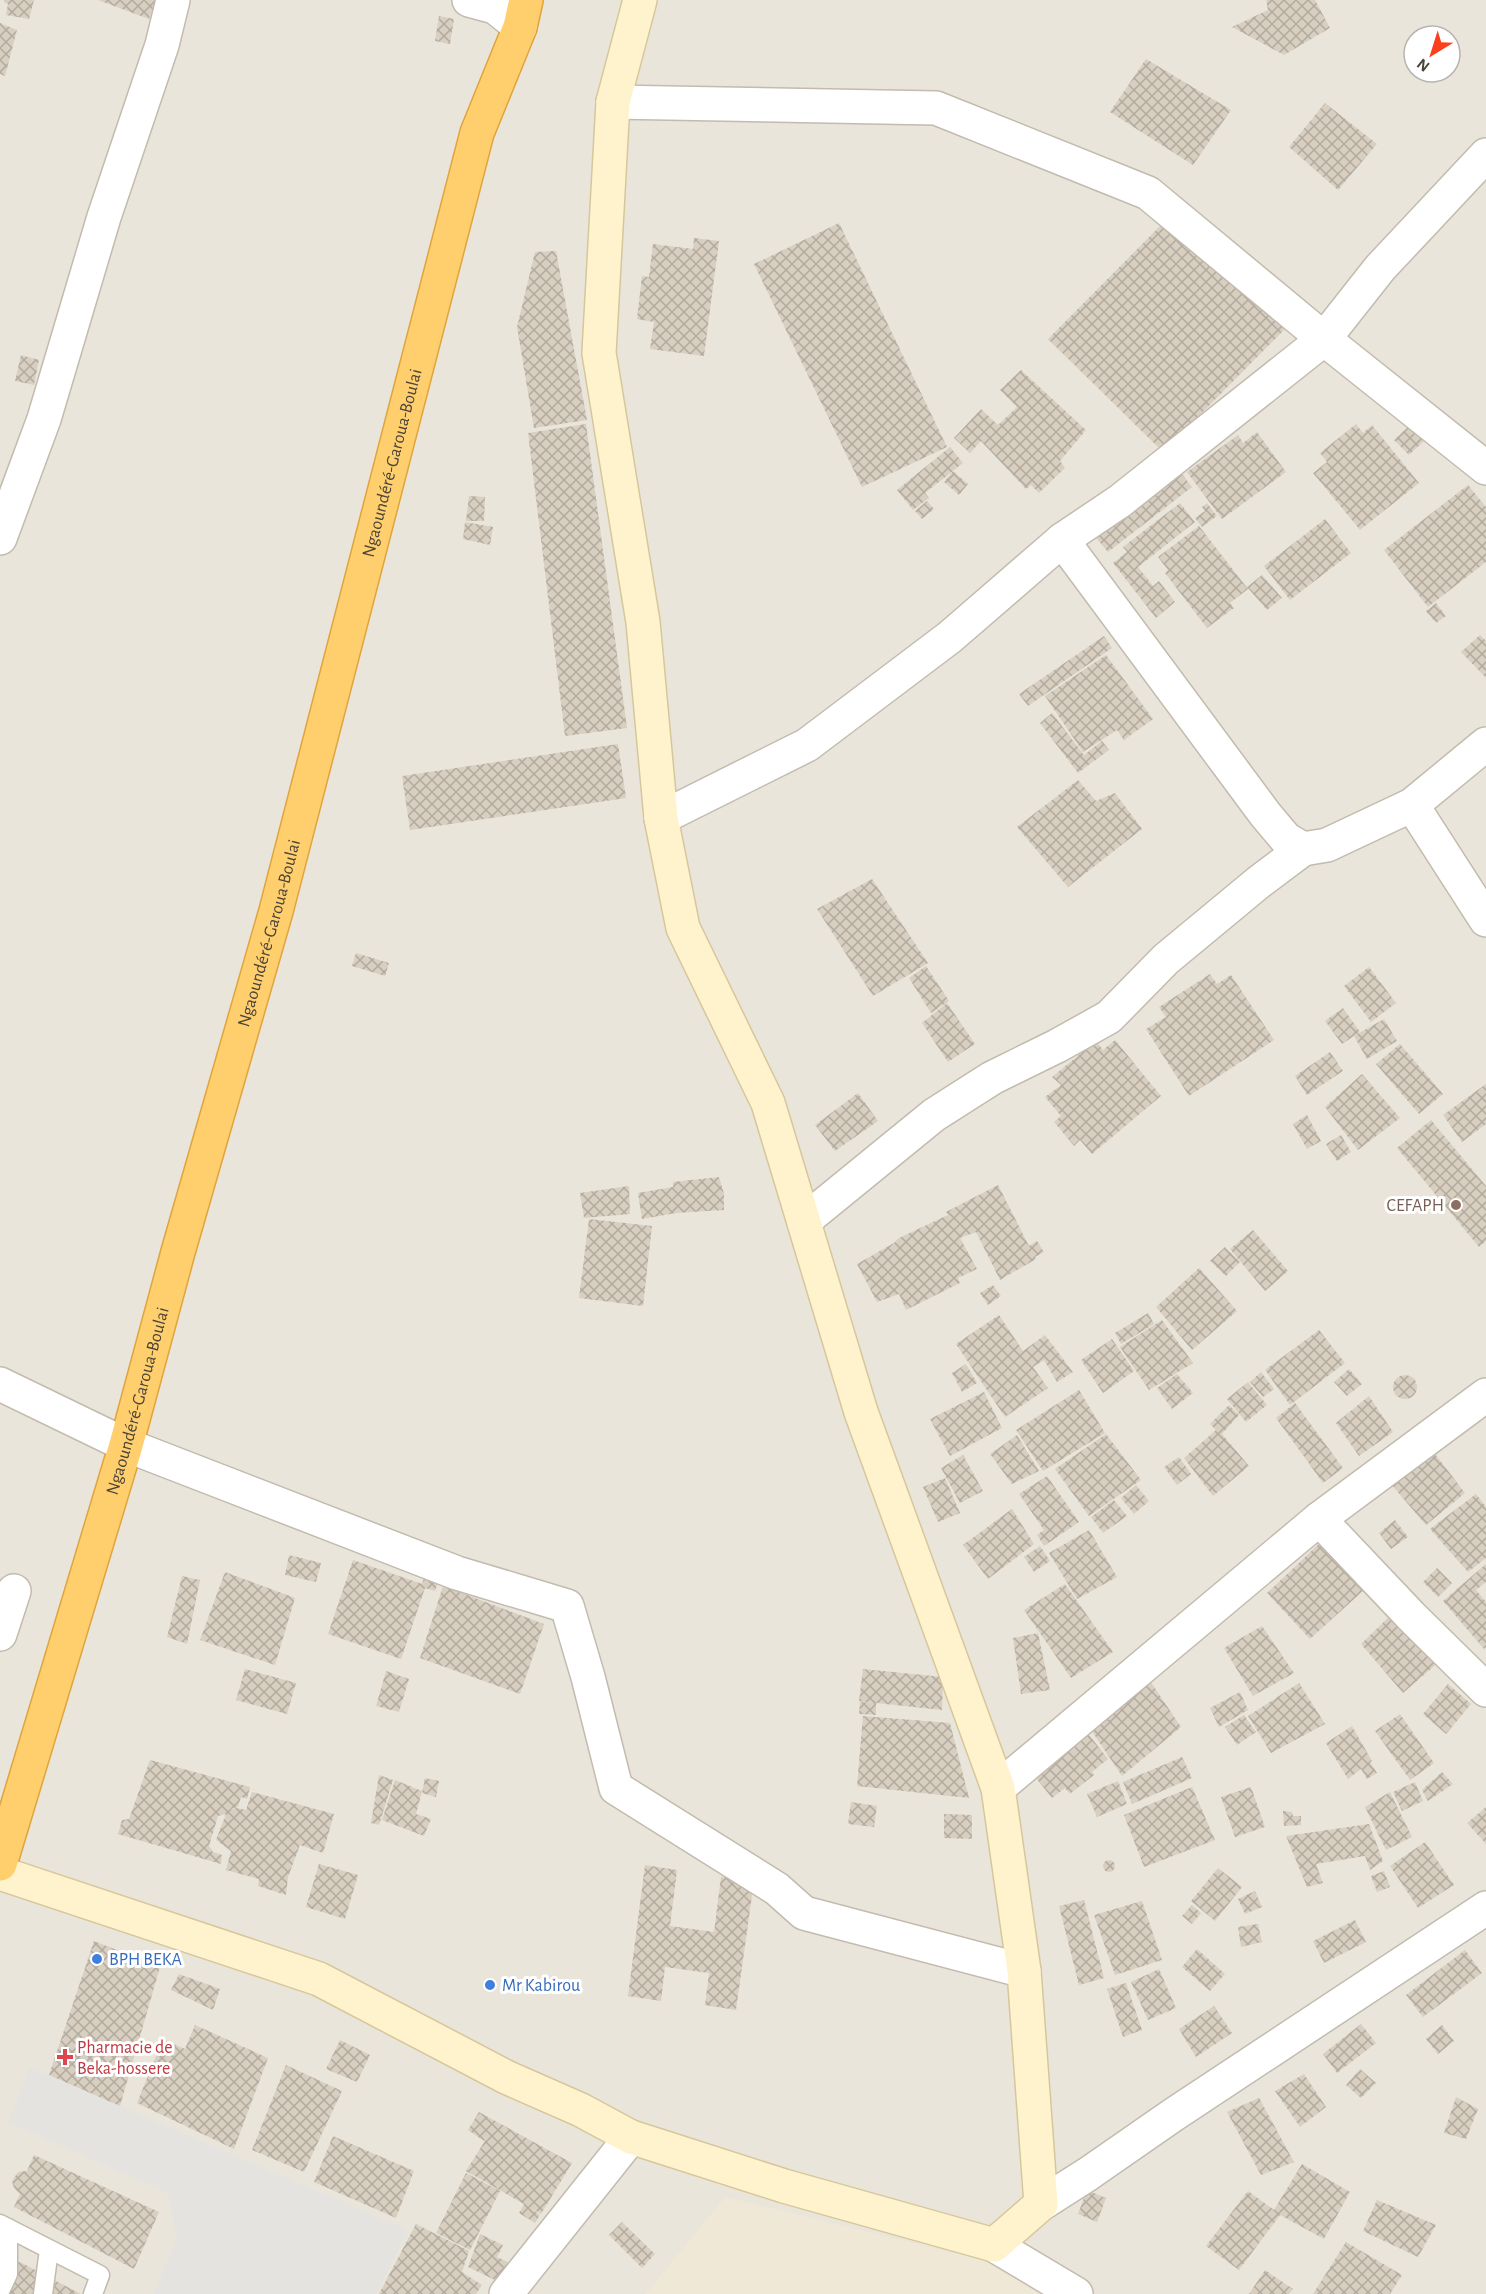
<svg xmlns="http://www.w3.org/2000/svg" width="1486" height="2294" font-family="'Alegreya Sans',sans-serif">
<defs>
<pattern id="building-cross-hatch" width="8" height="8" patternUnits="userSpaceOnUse" patternTransform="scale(1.5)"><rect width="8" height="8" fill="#d8cfc1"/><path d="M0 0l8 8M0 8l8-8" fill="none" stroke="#b1aa9e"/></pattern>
</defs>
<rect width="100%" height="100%" fill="#f6f3ec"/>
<path fill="#eae5da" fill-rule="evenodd" d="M0 0H1486V2294H0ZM1414 36H1450V72H1414Z"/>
<path fill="#efe8d6" d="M725 2197 996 2263 1041 2294H646Z"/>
<path fill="#e5e3e0" d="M30 2067 408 2230 376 2294H153L177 2238 168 2193 8 2122Z"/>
<g fill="url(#building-cross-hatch)">
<path d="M4 0H34L29 19 6 15 8 4 4 2Z"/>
<path d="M98 0H156L149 19Z"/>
<path d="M1266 0H1315L1330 28 1284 55 1232 27 1268 10Z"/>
<path d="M439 16 454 19 450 44 435 41Z"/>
<path d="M0 23 17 30 5 76 0 74Z"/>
<path d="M1146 59 1231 110 1193 165 1110 112Z"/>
<path d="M1325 103 1377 144 1338 190 1289 147Z"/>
<path d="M1171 215 1286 328 1163 452 1048 339Z"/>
<path d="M839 223 947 447 862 487 754 264Z"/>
<path d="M694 238 719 241 704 356 650 349 654 322 637 319 642 276 649 277 653 244 693 249Z"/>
<path d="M556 251 587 420 534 428 517 327 535 252Z"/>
<path d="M21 355 39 360 34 385 15 381Z"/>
<path d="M1021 370 1086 430 1060 461 1065 468 1039 493 1031 485 1026 489 981 441 970 453 954 438 981 409 998 425 1017 407 1000 390Z"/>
<path d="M586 424 627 728 565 736 528 433Z"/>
<path d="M1356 424 1363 433 1372 425 1419 483 1360 530 1313 473 1327 462 1320 453Z"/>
<path d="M1411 424 1426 439 1409 455 1394 440Z"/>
<path d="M1257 432 1286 472 1222 519 1187 472 1238 435 1243 443Z"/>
<path d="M950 447 963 463 925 493 929 498 913 510 897 490Z"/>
<path d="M1178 469 1192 487 1108 552 1093 534Z"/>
<path d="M953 471 968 484 959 495 944 482Z"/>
<path d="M1468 485 1486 507V562L1428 607 1384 550Z"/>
<path d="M469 496 485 497 484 521H466Z"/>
<path d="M927 501 934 509 922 519 915 511Z"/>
<path d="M1180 503 1195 522 1138 567 1153 586 1159 581 1175 602 1156 618 1113 563 1127 552 1123 547Z"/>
<path d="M1207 503 1217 516 1202 527 1195 518 1205 511 1202 507Z"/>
<path d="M1325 519 1351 553 1290 600 1264 566Z"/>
<path d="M465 522 493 527 490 545 463 539Z"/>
<path d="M1199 526 1248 589 1230 603 1234 608 1207 628 1165 573 1168 570 1158 557Z"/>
<path d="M1262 575 1282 598 1267 610 1247 587Z"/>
<path d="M1436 603 1446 616 1436 623 1426 611Z"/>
<path d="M1480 635 1486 641V678L1461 652Z"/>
<path d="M1104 636 1112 648 1028 706 1019 694Z"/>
<path d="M1106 655 1153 719 1124 740 1117 730 1083 752 1045 696Z"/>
<path d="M1052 713 1084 755 1102 741 1109 750 1078 773 1040 723Z"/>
<path d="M618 744 626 798 410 830 402 776Z"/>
<path d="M1078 780 1096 801 1115 793 1142 829 1068 887 1017 827Z"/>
<path d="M872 879 928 963 873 996 817 909Z"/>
<path d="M356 953 389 963 385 976 352 966Z"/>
<path d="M926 966 949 1001 931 1013 909 978Z"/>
<path d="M1369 967 1396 1003 1371 1022 1344 986Z"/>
<path d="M1210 974 1217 984 1231 975 1274 1040 1189 1096 1146 1029 1166 1017 1159 1007Z"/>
<path d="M947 1003 975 1044 948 1062 922 1023Z"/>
<path d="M1343 1008 1360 1032 1342 1044 1325 1021Z"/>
<path d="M1384 1019 1397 1041 1367 1059 1354 1036Z"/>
<path d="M1115 1040 1161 1096 1092 1154 1080 1140 1074 1146 1054 1122 1061 1116 1045 1097 1061 1085 1052 1077 1096 1041 1103 1050Z"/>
<path d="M1400 1044 1443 1094 1419 1114 1376 1064Z"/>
<path d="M1330 1052 1343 1071 1307 1095 1295 1076Z"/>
<path d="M1362 1074 1400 1118 1358 1150 1325 1107Z"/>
<path d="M1486 1084V1124L1462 1142 1443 1115Z"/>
<path d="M858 1093 878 1121 835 1151 815 1125Z"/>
<path d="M1307 1115 1321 1141 1307 1149 1293 1124Z"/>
<path d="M1431 1120 1486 1186V1241L1479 1247 1397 1148Z"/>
<path d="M1341 1135 1351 1152 1337 1161 1326 1144Z"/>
<path d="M719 1177 724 1194V1210L676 1213 642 1219 638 1193 673 1187V1182Z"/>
<path d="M998 1185 1029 1246 1037 1241 1044 1252 1035 1257 1036 1259 1000 1280 976 1232 960 1238 977 1269 958 1278 960 1283 906 1310 899 1294 877 1302 857 1264 894 1243 899 1238 948 1215 946 1212Z"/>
<path d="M629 1186 630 1214 584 1218 580 1193Z"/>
<path d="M589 1219 652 1226 643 1306 579 1298Z"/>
<path d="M1253 1230 1288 1271 1265 1291 1230 1249Z"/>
<path d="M1225 1247 1240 1262 1226 1276 1210 1261Z"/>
<path d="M1199 1268 1237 1311 1192 1350 1156 1307Z"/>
<path d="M993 1285 1001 1296 988 1305 980 1293Z"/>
<path d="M1148 1313 1154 1324 1121 1344 1115 1333Z"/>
<path d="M999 1315 1023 1351 1045 1335 1073 1372 1057 1382 1044 1360 1033 1367 1048 1388 1005 1417 956 1344Z"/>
<path d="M1162 1320 1193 1363 1149 1390 1120 1347Z"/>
<path d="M1319 1330 1345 1363 1290 1405 1265 1370Z"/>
<path d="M1112 1339 1134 1371 1103 1393 1081 1360Z"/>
<path d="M966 1364 977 1383 962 1392 952 1373Z"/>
<path d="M1349 1369 1362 1384 1347 1396 1334 1382Z"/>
<path d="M1261 1372 1274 1389 1263 1397 1250 1382Z"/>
<path d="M1177 1374 1193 1393 1172 1409 1157 1388Z"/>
<circle cx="1405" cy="1387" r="12"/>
<path d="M1248 1382 1267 1405 1246 1422 1227 1399Z"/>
<path d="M1079 1390 1105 1433 1043 1471 1016 1430Z"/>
<path d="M984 1392 1002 1428 950 1456 930 1419Z"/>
<path d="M1369 1396 1393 1432 1359 1456 1336 1423Z"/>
<path d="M1295 1403 1343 1468 1323 1483 1276 1418Z"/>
<path d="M1229 1405 1239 1415 1222 1434 1249 1466 1213 1496 1184 1458 1216 1430 1210 1424Z"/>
<path d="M1106 1434 1141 1480 1089 1516 1055 1469Z"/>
<path d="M1017 1435 1039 1471 1012 1484 990 1454Z"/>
<path d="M1432 1450 1465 1493 1426 1525 1390 1483Z"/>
<path d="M963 1455 983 1491 960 1503 941 1468Z"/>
<path d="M1179 1457 1191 1474 1177 1485 1164 1467Z"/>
<path d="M1047 1476 1079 1522 1044 1546 1037 1535 1044 1530 1019 1494Z"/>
<path d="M945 1478 960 1513 938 1522 923 1487Z"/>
<path d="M1136 1485 1149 1501 1134 1514 1121 1498Z"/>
<path d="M1476 1494 1486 1507V1558L1468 1572 1430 1529Z"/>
<path d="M1114 1500 1127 1516 1103 1533 1091 1517Z"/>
<path d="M1012 1509 1034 1544 988 1579 963 1545Z"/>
<path d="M1395 1520 1408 1537 1391 1549 1379 1533Z"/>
<path d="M1089 1530 1117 1577 1077 1599 1049 1553Z"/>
<path d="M1321 1542 1364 1590 1310 1639 1267 1593Z"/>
<path d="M1040 1546 1050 1561 1034 1572 1024 1557Z"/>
<path d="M289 1555 321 1563 316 1582 285 1575Z"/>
<path d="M353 1560 422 1584 425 1575 439 1580 435 1591 425 1588 401 1659 328 1634Z"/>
<path d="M1486 1564V1582L1476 1590 1486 1602V1647L1484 1649 1443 1601Z"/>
<path d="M1437 1568 1452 1583 1438 1597 1423 1582Z"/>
<path d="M225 1572 295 1598 275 1665 200 1640Z"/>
<path d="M182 1576 200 1580 187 1644 167 1637Z"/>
<path d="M1065 1584 1113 1652 1071 1678 1024 1610Z"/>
<path d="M443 1586 544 1624 520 1694 420 1658Z"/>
<path d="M1394 1612 1440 1661 1403 1693 1361 1644Z"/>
<path d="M1262 1626 1294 1673 1253 1696 1224 1648Z"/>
<path d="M1038 1633 1050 1690 1021 1694 1013 1638Z"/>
<path d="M245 1669 296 1683 287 1714 236 1700Z"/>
<path d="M863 1669 943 1677 942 1710 876 1703V1715L859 1714 860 1702 873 1703 859 1701Z"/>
<path d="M386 1671 409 1679 399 1712 376 1706Z"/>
<path d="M1146 1675 1181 1727 1122 1776 1087 1724Z"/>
<path d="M1299 1683 1325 1724 1271 1753 1248 1716Z"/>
<path d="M1448 1684 1471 1704 1446 1734 1423 1714Z"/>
<path d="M1240 1692 1248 1710 1219 1727 1210 1708Z"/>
<path d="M1400 1714 1434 1763 1410 1780 1375 1731Z"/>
<path d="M1244 1715 1256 1732 1237 1745 1225 1727Z"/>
<path d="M863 1716 950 1723 969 1798 857 1786Z"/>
<path d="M1352 1726 1372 1761 1370 1762 1377 1773 1367 1779 1361 1769 1348 1779 1326 1743Z"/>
<path d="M1086 1731 1108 1759 1092 1772 1094 1775 1070 1794 1065 1788 1052 1798 1032 1773Z"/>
<path d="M1182 1757 1192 1778 1132 1804 1123 1782Z"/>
<path d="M150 1760 250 1787 247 1799 241 1797 238 1807 227 1810 237 1808 246 1810 252 1792 334 1814 323 1853 300 1845 288 1877 286 1895 258 1886 259 1879 226 1870 231 1851 216 1840 226 1814 218 1816 209 1846 213 1852 222 1855 221 1864 118 1834 122 1820 129 1819Z"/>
<path d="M1442 1772 1453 1784 1428 1801 1422 1790Z"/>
<path d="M379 1775 393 1780 379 1825 371 1823Z"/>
<path d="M425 1778 439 1781 436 1797 422 1793Z"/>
<path d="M395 1780 422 1791 416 1814 431 1819 424 1836 382 1820Z"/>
<path d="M1118 1781 1127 1804 1097 1817 1087 1794Z"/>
<path d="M1415 1782 1423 1801 1402 1811 1393 1792Z"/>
<path d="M1192 1787 1215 1840 1144 1867 1124 1815Z"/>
<path d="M1251 1787 1265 1827 1235 1837 1221 1797Z"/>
<path d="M1390 1792 1412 1837 1386 1850 1365 1807Z"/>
<path d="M851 1802 877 1806 874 1827 848 1824Z"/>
<path d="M1486 1807V1844L1467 1823Z"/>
<path d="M1283 1811 1292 1812 1293 1816H1301V1825L1284 1826Z"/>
<path d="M944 1814 972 1815V1839L944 1838Z"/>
<path d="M1369 1824 1383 1861 1370 1870 1365 1856 1316 1864 1323 1883 1307 1887 1286 1836Z"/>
<path d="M1425 1842 1454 1885 1418 1908 1390 1866Z"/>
<circle cx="1109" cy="1866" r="6"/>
<path d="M319 1864 358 1875 345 1919 306 1907Z"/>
<path d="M645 1865 677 1870 670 1926 714 1932 721 1877 754 1881 736 2010 705 2005 709 1973 665 1967 661 2001 628 1996Z"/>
<path d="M1218 1868 1242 1887 1215 1921 1191 1901Z"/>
<path d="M1384 1871 1390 1887 1377 1892 1371 1876Z"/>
<path d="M1255 1891 1262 1907 1245 1914 1238 1899Z"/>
<path d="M1084 1900 1104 1978 1079 1985 1059 1906Z"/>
<path d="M1142 1901 1162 1960 1115 1975 1094 1915Z"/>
<path d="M1192 1905 1201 1913 1192 1924 1182 1916Z"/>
<path d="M1355 1920 1366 1942 1324 1963 1313 1941Z"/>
<path d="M1258 1924 1262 1942 1241 1947 1238 1927Z"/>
<path d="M94 1941 160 1967 120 2106 49 2075Z"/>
<path d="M1197 1949 1225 1974 1210 1991 1182 1967Z"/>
<path d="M1465 1950 1482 1973 1423 2017 1406 1995Z"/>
<path d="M1159 1969 1176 2008 1148 2020 1131 1982Z"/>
<path d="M179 1974 220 1989 213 2010 171 1990Z"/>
<path d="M1126 1983 1142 2030 1123 2037 1107 1989Z"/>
<path d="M1214 2006 1232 2033 1196 2057 1179 2029Z"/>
<path d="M1361 2024 1376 2043 1337 2073 1323 2054Z"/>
<path d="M195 2025 268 2058 234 2149 137 2103 163 2039 185 2049Z"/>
<path d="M1442 2025 1454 2041 1438 2054 1426 2039Z"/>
<path d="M340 2040 370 2055 357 2082 326 2069Z"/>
<path d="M286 2065 342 2091 304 2172 252 2150Z"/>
<path d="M1360 2069 1376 2083 1361 2098 1346 2085Z"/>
<path d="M1304 2074 1326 2107 1300 2127 1275 2091Z"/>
<path d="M1456 2097 1478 2109 1466 2139 1444 2133Z"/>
<path d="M1259 2098 1294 2162 1261 2175 1227 2112Z"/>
<path d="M479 2112 572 2163 541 2214 531 2208 540 2215 535 2223 519 2213 524 2204 466 2171 488 2136 484 2141 468 2130Z"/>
<path d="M333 2136 414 2171 396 2218 314 2182Z"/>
<path d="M34 2155 159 2212 134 2269 14 2207 20 2194 14 2188 12 2181 18 2172 27 2171Z"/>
<path d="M1302 2164 1350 2192 1324 2239 1280 2215 1239 2270 1206 2246 1248 2191 1274 2210Z"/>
<path d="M466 2173 500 2191 470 2250 436 2233Z"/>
<path d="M1087 2190 1106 2198 1097 2222 1078 2214Z"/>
<path d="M1377 2200 1436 2225 1418 2257 1363 2231Z"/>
<path d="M622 2222 655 2254 642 2268 609 2235Z"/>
<path d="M416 2224 469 2251 462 2272 482 2285 476 2294H379Z"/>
<path d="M480 2234 503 2245 497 2257 508 2262 499 2282 468 2267Z"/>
<path d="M1346 2242 1402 2275 1390 2294H1313Z"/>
<path d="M0 2259 20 2262 81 2294H0Z"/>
<path d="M1265 2270 1293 2289 1289 2294H1249Z"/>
</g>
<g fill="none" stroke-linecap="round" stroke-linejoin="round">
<defs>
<g id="lane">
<path d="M0 2224 100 2275 93 2294"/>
<path d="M0 2291 8 2274V2228"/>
<path d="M43 2294 49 2250"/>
</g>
<g id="street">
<path d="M469 0 495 7 520 27"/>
<path d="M613 102 936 108 1148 193 1324 339 1486 468"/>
<path d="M0 538 44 419 104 217 162 45 173 0"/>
<path d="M1062 540 1265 814 1286 839 1303 849 1327 845 1412 805 1486 920"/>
<path d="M1412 805 1486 744"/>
<path d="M661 818 807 745 950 637 1062 540 1120 501 1324 339 1380 268 1486 155"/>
<path d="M804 1221 934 1115 992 1078 1057 1046 1109 1017 1166 959 1259 882 1303 849"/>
<path d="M0 1384 126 1445 457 1573 567 1606 588 1677 616 1788 777 1889 804 1913 1024 1971"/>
<path d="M1319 1519 1411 1616 1486 1690"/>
<path d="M0 1634 14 1591"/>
<path d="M998 1788 1319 1519 1486 1395"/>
<path d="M1041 2204 1088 2174 1173 2115 1486 1908"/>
<path d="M994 2245 1076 2294"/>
<path d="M506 2294 631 2137"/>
</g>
<path id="secondary" d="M0 1873 319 1979 506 2077 581 2110 631 2137 784 2186 994 2245 1041 2204 1024 1971 998 1788 861 1412 768 1103 683 928 661 818 643 622 599 353 613 102 640 0"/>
<g id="highway">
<path id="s1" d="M0 1864 126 1445 178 1252 276 911 477 133 520 27 526 0"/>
</g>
</defs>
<use href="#lane" stroke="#c2bbae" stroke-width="21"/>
<use href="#street" stroke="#c2bbae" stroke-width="36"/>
<use href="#secondary" stroke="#d6c79b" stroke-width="36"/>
<use href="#highway" stroke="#e0a43c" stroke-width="36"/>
<use href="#lane" stroke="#fff" stroke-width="18"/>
<use href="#street" stroke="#fff" stroke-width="33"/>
<use href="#secondary" stroke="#fff3cd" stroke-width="33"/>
<use href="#highway" stroke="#ffcf6e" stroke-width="33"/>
</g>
<circle fill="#8d6e63" stroke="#fff" stroke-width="2" cx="1456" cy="1205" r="6"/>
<g fill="#3f7fe0" stroke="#fff" stroke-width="2">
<circle cx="97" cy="1959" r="6"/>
<circle cx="490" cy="1985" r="6"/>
</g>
<path fill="#e0444e" stroke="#fff" stroke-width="2" d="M62 2048h6v6h6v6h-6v6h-6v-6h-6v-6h6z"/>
<g text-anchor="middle" stroke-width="6" stroke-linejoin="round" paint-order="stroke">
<g font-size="18" fill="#4b4439" stroke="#fff">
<text dy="6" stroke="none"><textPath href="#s1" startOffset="1455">Ngaoundéré-Garoua-Boulai</textPath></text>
<text dy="6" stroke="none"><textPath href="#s1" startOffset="969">Ngaoundéré-Garoua-Boulai</textPath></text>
<text dy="6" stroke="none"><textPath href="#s1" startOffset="483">Ngaoundéré-Garoua-Boulai</textPath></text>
</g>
<g font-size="18" fill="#785e54" stroke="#fff" text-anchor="end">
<text x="1444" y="1211">CEFAPH</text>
</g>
<g font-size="18" fill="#366cbe" stroke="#fff" text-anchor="start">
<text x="109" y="1965">BPH BEKA</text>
<text x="502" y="1991">Mr Kabirou</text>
</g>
<g font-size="18" fill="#be3a42" stroke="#fff" text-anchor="start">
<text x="77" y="2053">Pharmacie de<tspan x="77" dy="21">Beka-hossere</tspan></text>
</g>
</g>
<g transform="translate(1432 54) rotate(218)"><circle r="28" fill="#ffffff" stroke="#b7b4b0" stroke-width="1.5"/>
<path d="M0-4.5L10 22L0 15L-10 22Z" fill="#fc3f1d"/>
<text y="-9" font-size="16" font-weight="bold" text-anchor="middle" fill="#4b4439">N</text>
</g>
</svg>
